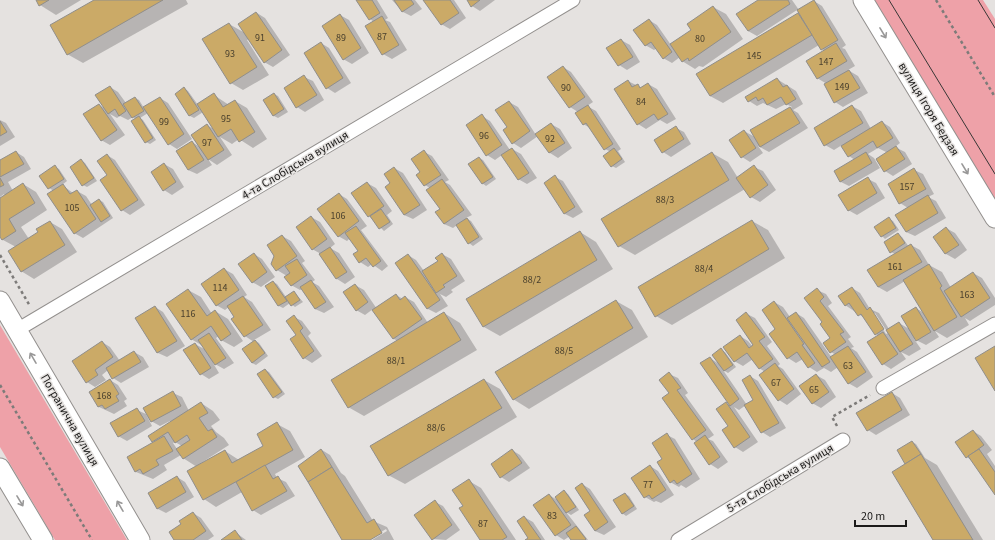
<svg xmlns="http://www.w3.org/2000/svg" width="995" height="540" font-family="'Source Sans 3',sans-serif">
<rect width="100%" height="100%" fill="#e5e2e0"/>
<g fill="#eea1a8">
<path d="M874 0H983L995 19V202Z"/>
<path d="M0 325 127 540H55L0 447Z"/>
</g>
<g fill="#0003" fill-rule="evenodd">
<path d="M37 0H81L56 15 40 5Z"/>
<path d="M96 0H186L188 4 83 63 67 54Z"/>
<path d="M358 0H377L388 18 385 20 390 22 407 50 392 59 383 54 374 22 370 19Z"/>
<path d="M392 0H415L422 9 411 16 403 12Z"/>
<path d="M425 0H454L466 18 450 29 441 24Z"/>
<path d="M468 0H495L480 11 472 6Z"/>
<path d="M760 0H792L799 10 814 1 822 6 846 45 842 48 845 49 855 66 848 70 858 76 868 93 843 107 835 102 827 84 817 78 825 52 819 45 723 103 710 96 798 14 801 15 797 10 757 36 748 31Z"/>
<path d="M713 7 726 14 743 39 703 67 699 66 695 69 682 61 680 57 672 63 663 58 657 48 654 50 645 45 649 20 657 25 671 45 692 30Z"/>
<path d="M257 13 265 18 290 55 273 67 264 62 249 39 247 40 269 75 243 90 231 83 229 24 245 33Z"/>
<path d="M340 15 349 20 369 53 352 64 343 59Z"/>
<path d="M621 40 630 45 640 62 627 70 619 65Z"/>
<path d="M321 43 329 48 351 83 335 93 327 88Z"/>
<path d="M563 67 571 72 593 102 587 106 596 111 621 149 618 151 625 162 616 168 612 166 611 152 605 149 592 129 583 124 578 112 570 107Z"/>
<path d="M304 77 313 81 324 100 305 112 297 107Z"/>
<path d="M777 79 796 91 803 104 793 110 798 113 808 128 769 152 758 146 763 153 750 162 742 157 744 131 755 137 751 131 792 107 786 104 776 109 763 103 757 106 749 101Z"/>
<path d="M628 81 642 88 648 84 657 89 676 119 667 124 660 120 646 129 638 124Z"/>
<path d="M110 87 118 92 126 103 135 98 139 100 144 108 160 98 168 103 192 139 177 149 169 144 148 113 140 118 143 120 156 140 150 144 146 142 136 119 133 117 128 120 120 116 117 118 110 114 125 135 110 145 101 140 99 105 106 109Z"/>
<path d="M184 88 188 91 198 105 214 95 229 105 235 101 247 108 267 139 253 148 239 139 232 144 220 137 232 155 217 165 208 159 212 165 197 174 188 170 192 142 200 147 207 125 215 130 203 112 194 118 190 116 176 94Z"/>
<path d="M274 94 278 96 288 112 278 118 274 116 264 100Z"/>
<path d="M509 102 518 107 536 135 551 124 560 129 572 148 558 158 550 153 538 136 521 148 513 143Z"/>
<path d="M852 106 861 111 871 129 882 122 890 127 900 143 895 147 905 152 912 164 893 176 885 171 888 153 878 148 868 154 874 158 880 168 849 186 841 182 835 172 855 160 849 156 842 145 834 150 825 145 815 129Z"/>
<path d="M482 116 490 121 510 150 512 149 521 154 537 178 527 184 518 179 502 155 495 160 487 155Z"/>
<path d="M0 120 6 123 15 137 0 146Z"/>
<path d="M676 128 684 132 691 144 671 157 663 152Z"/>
<path d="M16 152 24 157 31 169 8 182 13 191 23 184 36 192 47 210 21 227 29 239 40 232 50 222 62 229 77 252 34 279 21 271 16 247 3 240 0 235V199L5 196 4 194 0 197V161Z"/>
<path d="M424 152 432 156 449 180 445 182 450 185 472 215 466 218 471 221 483 239 473 246 469 243 457 225 453 228 444 224 441 209 430 188 425 185 418 175 421 172Z"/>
<path d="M712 153 728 162 738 178 754 167 763 171 776 190 760 202 751 197 745 189 635 255 619 246Z"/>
<path d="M107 155 115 160 145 205 130 215 122 210 108 176Z"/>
<path d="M479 158 483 160 496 179 486 186 482 183Z"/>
<path d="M81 160 85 163 97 181 87 187 83 185Z"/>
<path d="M164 164 173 169 184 187 172 195 164 190Z"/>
<path d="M55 167 59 169 67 181 62 185 73 193 77 191 86 196 92 205 99 200 103 202 113 218 83 238 74 233 54 191 49 188 41 176Z"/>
<path d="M394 168 403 173 427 210 413 219 404 215 392 184Z"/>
<path d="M914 170 923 174 934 194 928 197 936 201 946 218 915 236 906 232 908 208 900 203Z"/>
<path d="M555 177 563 181 583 212 573 218 565 214 545 183Z"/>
<path d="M868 179 876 183 885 198 857 215 848 210Z"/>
<path d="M367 183 376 188 392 211 387 215 393 224 384 231 369 216 353 193Z"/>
<path d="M339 194 347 199 367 226 361 230 388 266 382 271 372 264 368 267 360 262 359 251 350 238 347 241 338 236Z"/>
<path d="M311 217 320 222 335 244 330 248 339 253 355 277 345 284 337 279 321 254 312 249Z"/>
<path d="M889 219 893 221 899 230 885 239 882 236Z"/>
<path d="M752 221 768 230 785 258 672 325 656 316Z"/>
<path d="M946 228 955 233 967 250 955 259 946 254 934 237Z"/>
<path d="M580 232 596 242 613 269 500 336 484 327 468 299Z"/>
<path d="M898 234 902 237 909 247 911 245 920 250 929 265 942 272 951 288 973 273 982 278 995 298V305L970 321 965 318 969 325 947 338 935 331 939 337 926 345 914 339 921 349 909 356 901 352 906 359 891 369 883 364 878 336 866 319 845 305 852 288 860 293 870 309 879 313 889 329 899 323 911 330 916 308 924 313 905 281 887 292 878 287 895 254 891 252ZM873 313H875L888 333 886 334Z"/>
<path d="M282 236 291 241 305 261 302 263 315 280 312 282 319 286 334 307 324 313 315 309 302 289 300 290 291 285 287 276 277 270Z"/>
<path d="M254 254 262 259 275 277 261 287 252 282Z"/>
<path d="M442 254 451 259 465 281 451 290 453 292 446 297 440 294 448 306 436 313 428 309 396 263 408 255 416 260 424 271 439 261Z"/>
<path d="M224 269 233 274 247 295 244 297 252 302 271 330 254 340 259 343 268 356 256 365 252 363 254 342 245 336 229 307 225 310 216 305Z"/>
<path d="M273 282 277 284 286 297 294 292 303 302 295 307 290 303 283 308 279 306 267 287Z"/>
<path d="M355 285 364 290 377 309 396 295 403 299 405 297 414 302 428 323 444 313 460 323 477 350 364 416 348 407 398 341 394 339 373 309 365 315 356 310Z"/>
<path d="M188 290 201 297 212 314 215 311 228 319 243 341 234 347 221 340 219 336 216 338 234 363 224 369 213 363 219 373 209 379 201 374 195 344 206 350 203 346 191 339Z"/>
<path d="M817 290 826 294 832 303 828 306 851 337 848 339 854 347 851 348 857 352 873 377 857 388 848 383 838 367 831 372 824 368 817 372 809 367 803 359 796 363 788 358 777 329 774 302 783 307 790 317 796 313 804 318 832 358 836 355 831 352 832 338 823 322Z"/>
<path d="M616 301 632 310 648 337 529 409 513 399Z"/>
<path d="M155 307 163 312 185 346 167 357 158 353 137 318Z"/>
<path d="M747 314 755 318 772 342 767 346 780 364 778 366 783 369 801 394 787 405 779 400 765 372 759 368 753 359 743 366 734 361 740 336 748 341 753 347 755 345Z"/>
<path d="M294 317 302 321 311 333 308 336 322 356 312 363 304 358 297 336Z"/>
<path d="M102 342 110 347 120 361 134 352 143 357 149 367 121 383 113 378 108 370 102 375 106 380 95 387 87 382Z"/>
<path d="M721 350 725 352 736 367 728 373 723 370 747 405 755 400 750 376 758 381 786 428 770 437 762 432 746 405 739 410 734 407 758 442 743 452 735 447 724 431 730 426 726 403 731 406 702 364 710 358 719 364Z"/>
<path d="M265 370 269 372 285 394 278 399 274 397Z"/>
<path d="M669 374 678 378 688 393 685 395 714 435 708 439 713 441 728 462 718 469 710 464 697 442 693 439 670 394Z"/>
<path d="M816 375 825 380 836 397 821 408 812 403Z"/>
<path d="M110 380 118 385 127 399 124 401 127 406 114 414 99 407 90 392Z"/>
<path d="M484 380 500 389 517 417 405 484 388 475Z"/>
<path d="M173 393 182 397 189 411 201 403 213 411 220 420 211 426 216 432 224 438 229 445 198 465V466L225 451 239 460 264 446 277 424 290 431 305 457 275 474 277 478 286 482 295 496 261 515 253 510 242 492 216 507 204 499 197 467 183 458 181 455 164 465 167 470 153 479 136 472 128 458 155 442 153 441 171 422 170 421 160 426 151 421ZM175 442 182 446 177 449 173 443Z"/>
<path d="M892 393 900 398 910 415 876 435 868 430Z"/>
<path d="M137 410 146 414 152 426 127 441 118 436Z"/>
<path d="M973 431 981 436 992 450 987 454 995 466V493L972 461 967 457Z"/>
<path d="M667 435 675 439 700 479 686 488 681 485 679 487 670 482 663 459Z"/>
<path d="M912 442 916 444 925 458 937 465 983 540H935L907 464Z"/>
<path d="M322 450 330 455 341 473 345 476 373 521 387 527 394 540H372L387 531 386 529 368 540H344Z"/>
<path d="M512 450 520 455 530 468 509 482 501 477Z"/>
<path d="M650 466 658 471 674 495 661 503 656 501 654 502 645 497 632 478Z"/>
<path d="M177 477 185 482 194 497 166 513 158 509 149 494Z"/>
<path d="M469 481 481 488 516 540H481L464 506Z"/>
<path d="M582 484 590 489 616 527 604 535 595 531 592 511Z"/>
<path d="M564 491 568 494 579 510 571 515 566 512 588 540H572L570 536 564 540 556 535 549 495 559 501Z"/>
<path d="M625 494 629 496 637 509 626 516 622 513Z"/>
<path d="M435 502 443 506 460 530 446 540 433 539Z"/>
<path d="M193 513 201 518 214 536 208 540H175L183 524Z"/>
<path d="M524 517 533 522 545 540H527L530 538Z"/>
<path d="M235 532 246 540H223Z"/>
</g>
<g fill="#cbaa67" stroke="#908e8b">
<path d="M36 0H49L39 6Z"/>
<path d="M94 0H163L67 55 50 25Z"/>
<path d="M356 0H372L380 13 369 20Z"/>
<path d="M394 0H411L414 4 402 12Z"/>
<path d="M423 0H450L459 13 441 25Z"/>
<path d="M467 0H480L471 7Z"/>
<path d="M758 0H788L790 4 748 31 736 14Z"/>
<path d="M814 0 838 40 821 50 797 10Z"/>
<path d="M713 6 731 32 689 61 688 58 682 62 670 44 691 30 687 24Z"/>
<path d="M256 12 282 50 264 63 238 24Z"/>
<path d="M798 13 812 35 710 96 696 74Z"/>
<path d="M340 14 361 48 343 60 322 26Z"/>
<path d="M382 16 399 45 382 55 365 26Z"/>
<path d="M649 19 672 52 663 59 651 42 645 46 633 30Z"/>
<path d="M229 23 257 67 230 84 202 39Z"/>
<path d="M621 39 633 57 618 66 606 48Z"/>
<path d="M321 42 343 78 326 89 304 53Z"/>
<path d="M836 43 847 61 817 79 806 61Z"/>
<path d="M563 66 585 97 569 108 547 77Z"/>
<path d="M849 70 860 88 834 103 824 84Z"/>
<path d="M304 75 317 95 296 108 284 88Z"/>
<path d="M777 78 783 87 787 85 796 99 786 105 781 97 767 105 763 98 758 101 756 97 748 102 745 97Z"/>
<path d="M628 80 632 87 638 84 640 88 648 83 668 114 658 120 654 114 637 125 614 89Z"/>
<path d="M110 86 126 111 119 116 115 109 108 114 95 95Z"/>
<path d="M184 87 199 110 189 116 175 94Z"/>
<path d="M214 93 223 107 235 100 255 132 239 142 231 129 218 137 197 104Z"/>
<path d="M274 93 284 109 273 116 263 100Z"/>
<path d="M135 97 144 111 132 118 123 104Z"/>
<path d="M160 97 184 134 168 145 143 107Z"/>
<path d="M509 101 530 131 512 144 503 130 507 127 495 110Z"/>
<path d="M99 104 117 130 101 141 83 114Z"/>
<path d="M588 105 613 144 604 150 586 123 583 125 575 113Z"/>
<path d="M852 105 863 123 824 146 814 128Z"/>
<path d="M790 107 800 123 760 147 750 130Z"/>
<path d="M482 114 502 145 486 156 466 125Z"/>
<path d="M139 116 153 138 145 143 131 121Z"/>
<path d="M0 121 7 132 0 136Z"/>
<path d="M882 121 893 138 877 148 873 141 848 157 841 146Z"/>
<path d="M551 123 565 143 549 153 535 134Z"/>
<path d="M207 124 224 150 208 160 191 135Z"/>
<path d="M676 126 684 139 662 153 654 140Z"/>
<path d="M744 130 756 148 741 158 729 140Z"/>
<path d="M192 141 204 160 188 170 176 151Z"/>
<path d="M896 146 905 159 884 172 876 159Z"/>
<path d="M512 148 529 173 518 180 501 155Z"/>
<path d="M614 148 622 159 611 167 603 156Z"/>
<path d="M424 150 441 175 424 186 416 175 420 172 411 159Z"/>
<path d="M16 151 24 164 0 177V160Z"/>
<path d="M712 152 729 180 618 247 601 219Z"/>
<path d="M866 152 872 163 840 182 834 171Z"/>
<path d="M107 154 138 200 121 211 100 180 107 175 97 161Z"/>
<path d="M479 157 493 177 482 184 468 164Z"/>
<path d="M81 159 94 178 82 186 70 167Z"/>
<path d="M164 163 176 182 163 191 151 172Z"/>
<path d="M55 165 64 179 48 189 39 176Z"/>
<path d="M754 165 768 185 750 198 736 178Z"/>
<path d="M394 167 420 205 404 215 385 187 390 183 384 174Z"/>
<path d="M914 168 926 189 899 204 888 184Z"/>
<path d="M555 175 575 207 564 214 544 183Z"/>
<path d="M868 177 877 193 848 211 838 195Z"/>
<path d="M0 178 4 185 0 187Z"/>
<path d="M442 179 464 210 444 224 435 212 440 209 426 190Z"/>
<path d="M367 182 384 206 368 217 351 193Z"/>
<path d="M23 183 35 203 9 219 16 231 2 240 0 237V198Z"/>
<path d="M63 184 70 194 77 190 96 219 74 234 47 194Z"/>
<path d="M339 193 359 221 338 237 317 209Z"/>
<path d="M928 195 938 213 906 232 895 215Z"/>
<path d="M99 199 110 216 101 222 90 205Z"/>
<path d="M381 209 390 222 379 229 370 216Z"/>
<path d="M311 216 327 239 312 250 296 227Z"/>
<path d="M889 217 896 228 881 237 874 227Z"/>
<path d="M467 218 479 237 468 244 456 225Z"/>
<path d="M752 220 769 249 655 317 638 287Z"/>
<path d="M50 221 65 245 21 272 8 251 38 232 36 229Z"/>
<path d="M356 226 381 261 373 267 366 258 359 263 353 254 358 251 345 233Z"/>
<path d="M946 227 959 245 945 254 933 237Z"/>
<path d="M580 231 597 260 483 327 466 299Z"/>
<path d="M898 233 905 243 890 253 884 242Z"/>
<path d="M282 235 297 256 276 271 271 264 274 256 267 245Z"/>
<path d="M911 244 922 262 878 287 867 270Z"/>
<path d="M330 247 347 272 336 279 319 254Z"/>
<path d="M254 253 267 272 252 283 238 264Z"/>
<path d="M442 253 457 276 443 285 445 287 436 293 422 271 438 261 435 258Z"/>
<path d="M408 254 440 300 427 309 395 263Z"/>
<path d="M297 259 307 275 291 286 284 277 290 273 285 266Z"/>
<path d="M929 264 942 286 940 288 957 317 934 331 903 280Z"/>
<path d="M224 268 239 290 216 306 201 284Z"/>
<path d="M973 272 990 298 961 317 944 291Z"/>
<path d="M311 280 326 302 315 309 300 287Z"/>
<path d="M273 281 287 301 278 306 265 286Z"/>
<path d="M355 284 368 302 356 311 343 292Z"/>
<path d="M852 287 867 310 870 307 884 329 875 335 861 314 858 316 849 303 845 306 838 296Z"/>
<path d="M817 288 824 297 820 301 844 332 840 334 846 342 830 353 823 343 830 338 820 324 822 322 804 298Z"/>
<path d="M188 289 207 316 215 310 231 334 221 341 211 326 191 340 166 304Z"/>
<path d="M294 291 300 300 291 306 285 297Z"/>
<path d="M396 294 400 300 405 296 422 319 393 339 372 310Z"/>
<path d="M243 296 263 325 244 337 231 319 234 317 227 306Z"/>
<path d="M616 300 633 328 513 400 495 372Z"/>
<path d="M774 301 804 344 802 345 815 363 808 368 797 352 787 359 769 334 775 329 762 310Z"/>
<path d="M155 306 177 341 157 353 135 318Z"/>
<path d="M916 307 931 332 916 341 901 316Z"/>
<path d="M444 312 461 340 348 408 331 380Z"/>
<path d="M746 312 765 337 759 341 773 359 759 369 747 353 734 362 723 347 740 335 749 348 753 345 736 320Z"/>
<path d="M796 312 830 362 822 367 787 318Z"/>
<path d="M294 315 303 328 300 331 314 351 303 359 290 339 296 335 286 321Z"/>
<path d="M899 322 913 344 900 352 886 330Z"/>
<path d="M883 332 898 354 882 365 867 342Z"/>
<path d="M209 333 226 358 215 365 198 340Z"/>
<path d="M255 340 265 353 252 363 242 349Z"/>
<path d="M102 341 113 357 95 370 98 375 86 383 72 361Z"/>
<path d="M195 343 211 368 200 375 183 350Z"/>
<path d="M848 346 866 372 848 384 830 357Z"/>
<path d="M995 346V391L975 358Z"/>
<path d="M721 348 733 365 724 371 712 355Z"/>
<path d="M134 351 141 362 112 379 106 368Z"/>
<path d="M710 357 739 399 730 406 700 363Z"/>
<path d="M775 363 794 389 778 401 759 375Z"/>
<path d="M265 369 282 392 273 398 257 374Z"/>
<path d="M669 372 681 388 677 390 706 430 692 440 662 398 669 393 659 380Z"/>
<path d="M816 374 829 392 812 404 799 386Z"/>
<path d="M750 375 779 423 761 433 744 405 753 400 742 380Z"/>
<path d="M110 379 119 394 116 396 119 401 105 409 102 405 98 407 89 392Z"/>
<path d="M484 379 502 408 388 476 370 446Z"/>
<path d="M173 391 181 406 151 422 143 408Z"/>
<path d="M892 392 902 410 867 431 856 413Z"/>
<path d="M201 402 208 413 199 418 208 431 212 429 217 437 183 459 176 449 190 440 187 435 175 443 168 432 152 442 148 436Z"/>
<path d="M726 402 750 437 734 448 722 430 728 426 716 409Z"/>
<path d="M137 408 145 421 118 437 110 423Z"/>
<path d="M277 422 293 450 203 500 187 471 225 450 232 463 263 446 257 434Z"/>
<path d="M973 430 984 445 966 458 955 442Z"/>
<path d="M667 433 692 474 677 484 674 480 670 483 657 462 662 459 652 443Z"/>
<path d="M705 435 720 457 709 465 694 443Z"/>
<path d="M164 436 173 451 156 460 159 465 143 474 140 469 135 472 127 457Z"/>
<path d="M912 441 921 454 905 464 897 450Z"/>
<path d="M321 449 332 467 308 482 298 466Z"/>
<path d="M512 449 522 463 500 478 491 464Z"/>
<path d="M979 449 995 472V495L968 456Z"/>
<path d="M921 454 973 540H933L892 472Z"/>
<path d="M265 465 273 479 278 476 287 491 252 511 236 482Z"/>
<path d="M650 465 666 490 652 499 649 495 644 498 631 478Z"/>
<path d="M332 467 367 523 374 519 382 533 370 540H342L308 482Z"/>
<path d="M177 476 186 492 157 509 148 493Z"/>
<path d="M469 479 507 537 502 540H480L459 508 463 506 452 490Z"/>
<path d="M582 483 608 522 595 531 584 515 590 511 575 488Z"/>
<path d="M564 490 576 507 566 513 555 497Z"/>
<path d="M625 493 634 506 622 514 613 500Z"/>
<path d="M549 494 571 525 555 536 533 505Z"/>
<path d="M435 500 452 525 432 540 414 515Z"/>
<path d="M193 512 206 531 193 540H174L169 532 181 524 179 521Z"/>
<path d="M524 516 541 540H525L528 538 517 521Z"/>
<path d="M576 526 586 539 585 540H571L566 533Z"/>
<path d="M235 530 242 540H221Z"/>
</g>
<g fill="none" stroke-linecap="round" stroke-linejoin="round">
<defs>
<g id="street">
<path d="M17 330 573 0"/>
<path d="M883 388 995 324"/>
<path d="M678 540 843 440"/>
</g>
<g id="secondary">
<path d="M863 0 995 218"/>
<path d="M0 301 140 540"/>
<path d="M0 468 43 540"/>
</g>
</defs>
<use href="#street" stroke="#93908e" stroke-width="15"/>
<use href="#secondary" stroke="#93908e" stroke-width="21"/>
<g stroke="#7d7b79" stroke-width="2.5" stroke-dasharray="3 3" stroke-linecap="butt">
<path d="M936 0 995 97"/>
<path d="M0 255 30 306"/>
<path d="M0 385 92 540"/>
<path d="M837 426 832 417 870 395"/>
</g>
<use href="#street" stroke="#fff" stroke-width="13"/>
<use href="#secondary" stroke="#fff" stroke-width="19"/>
<g stroke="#383736" stroke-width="1">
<path d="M889 0 995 174"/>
<path d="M978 0 995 28"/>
</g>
</g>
<defs><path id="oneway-shaft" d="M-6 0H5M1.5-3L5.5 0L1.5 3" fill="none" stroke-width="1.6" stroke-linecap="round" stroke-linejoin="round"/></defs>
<g stroke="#999898">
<use href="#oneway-shaft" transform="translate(883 33) rotate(59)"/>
<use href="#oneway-shaft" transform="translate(965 169) rotate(59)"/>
<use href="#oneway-shaft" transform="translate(33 358) rotate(-120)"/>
<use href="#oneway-shaft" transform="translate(20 501) rotate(59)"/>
<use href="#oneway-shaft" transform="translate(120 506) rotate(-120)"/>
</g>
<g text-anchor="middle" stroke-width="3" stroke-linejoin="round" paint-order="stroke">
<g font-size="10" fill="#483f2d">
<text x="382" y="40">87</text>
<text x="260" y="41">91</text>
<text x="341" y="41">89</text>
<text x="700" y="42">80</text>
<text x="230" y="57">93</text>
<text x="754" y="59">145</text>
<text x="826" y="65">147</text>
<text x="842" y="90">149</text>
<text x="566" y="91">90</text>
<text x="641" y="105">84</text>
<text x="226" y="122">95</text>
<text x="164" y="125">99</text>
<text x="484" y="139">96</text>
<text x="550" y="142">92</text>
<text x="207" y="146">97</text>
<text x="907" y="190">157</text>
<text x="665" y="203">88/3</text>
<text x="72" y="211">105</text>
<text x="338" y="219">106</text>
<text x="895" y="270">161</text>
<text x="704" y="272">88/4</text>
<text x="532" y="283">88/2</text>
<text x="220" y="291">114</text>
<text x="967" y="298">163</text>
<text x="188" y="317">116</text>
<text x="564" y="354">88/5</text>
<text x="396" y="364">88/1</text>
<text x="848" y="369">63</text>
<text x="776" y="386">67</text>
<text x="814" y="393">65</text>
<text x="104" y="399">168</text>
<text x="436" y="431">88/6</text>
<text x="648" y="488">77</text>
<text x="552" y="519">83</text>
<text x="483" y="527">87</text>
</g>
<g font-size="12" fill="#1c1b1a" stroke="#e5e2e0">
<text transform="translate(929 109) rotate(59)" y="4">вулиця Ігоря Бедзая</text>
<text transform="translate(295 165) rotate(-31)" y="4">4-та Слобідська вулиця</text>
<text transform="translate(70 420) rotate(60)" y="4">Погранична вулиця</text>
<text transform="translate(780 478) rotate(-31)" y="4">5-та Слобідська вулиця</text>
</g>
</g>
<path d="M855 520v6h51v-6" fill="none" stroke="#1c1b1a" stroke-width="2"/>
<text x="861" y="520" font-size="12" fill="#1c1b1a" stroke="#e5e2e0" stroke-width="3" paint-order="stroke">20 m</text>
</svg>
